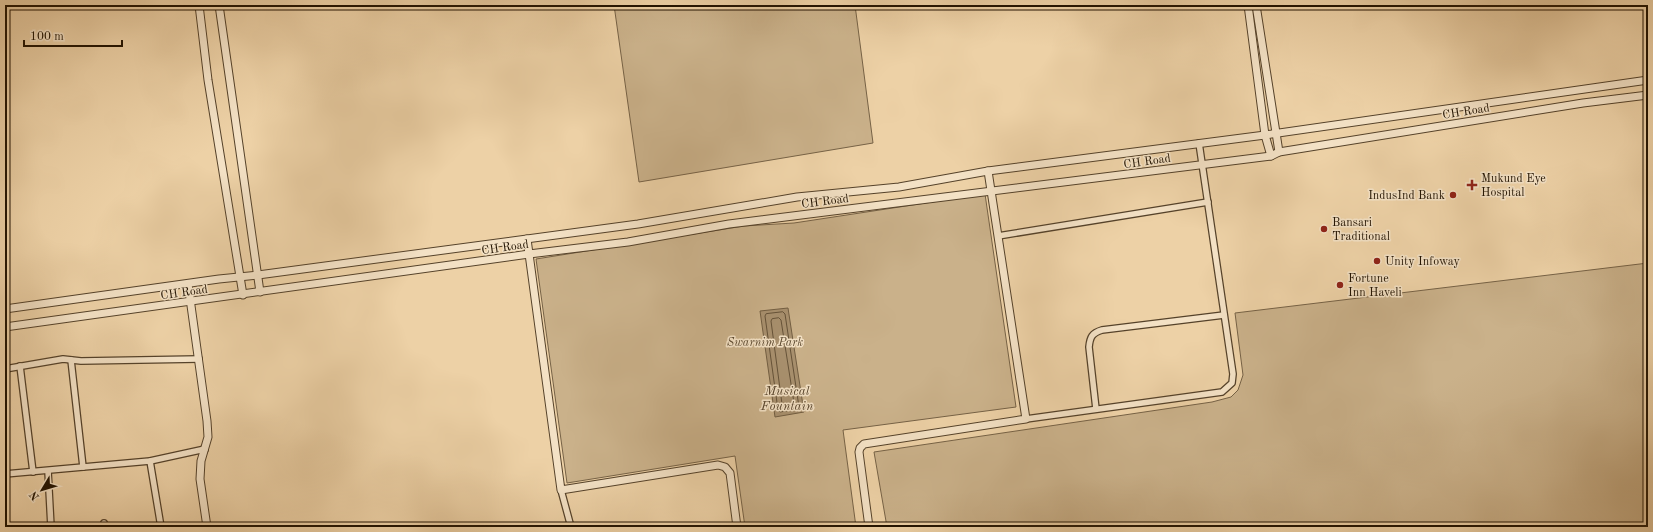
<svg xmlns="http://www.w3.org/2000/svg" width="1653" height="532" font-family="'Old Standard TT',serif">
<rect width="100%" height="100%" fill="#edd1a6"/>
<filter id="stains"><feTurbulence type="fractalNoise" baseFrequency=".005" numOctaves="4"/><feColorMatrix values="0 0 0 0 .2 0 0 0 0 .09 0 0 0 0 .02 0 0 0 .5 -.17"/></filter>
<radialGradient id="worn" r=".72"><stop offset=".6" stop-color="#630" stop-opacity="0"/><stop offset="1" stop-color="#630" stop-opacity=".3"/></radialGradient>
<g fill="#cab18a" stroke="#766246">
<path d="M614 5H855L873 143 639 182Z"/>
<path d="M985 194 1016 407 843 430 856 527H745L735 456 567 483 536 259 744 226 794 223Z"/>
<path d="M1648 263V527H887L874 452 1212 402 1231 397 1238 390 1243 375 1235 313Z"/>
</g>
<path fill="#a8906e" stroke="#725e42" d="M788 308 804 412 775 417 760 311Z"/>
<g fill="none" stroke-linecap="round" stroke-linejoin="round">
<g stroke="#655238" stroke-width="1">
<path d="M783 312 785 314 799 407 798 409 780 412 778 410 765 316 766 314Z"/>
<path d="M779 318 781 320 794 403 792 405 785 406 782 404 771 321 772 319Z"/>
</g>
<defs>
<g id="minor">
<path d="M998 236 1208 202"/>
<path d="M71 360 83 467"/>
<path d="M20 366 33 472"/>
<path d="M5 369 63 359 81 361 199 359"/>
<path d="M1096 409 1089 347C1090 337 1092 333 1102 330L1224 315"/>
<path d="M1026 419 1222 392 1232 383 1233 374 1199 143"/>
<path d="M150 461 161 527"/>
<path d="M48 471 51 527"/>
<path d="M5 474 150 461 205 449"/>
<path d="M561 490 571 527"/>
<path d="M104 523V527"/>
</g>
<g id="tertiary">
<path d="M199 5 208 80 243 295"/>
<path d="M219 5 260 292"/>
<path d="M1248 5 1265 135 1271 156"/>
<path d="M1256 5 1279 152"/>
<path d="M527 239 561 490 718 465 725 467 730 473 737 527"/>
<path d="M188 284 207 421 208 437 201 461 200 479 207 527"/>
<path d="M5 309 219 279 258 275 638 224 797 197 899 187 988 171 1265 135 1648 80"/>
<path d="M5 327 529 254 628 242 729 224 1271 156 1279 152 1583 103 1648 95"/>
<path d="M869 527 859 452 860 448 864 444 1026 419 988 171"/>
</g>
</defs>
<use href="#minor" stroke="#55422a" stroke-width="8"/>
<use href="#tertiary" stroke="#55422a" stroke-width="9"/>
<use href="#minor" stroke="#f3e1c5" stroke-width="5.5"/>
<use href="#tertiary" stroke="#f3e1c5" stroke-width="7"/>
</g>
<g fill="#8f2418" stroke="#f3e1c5" stroke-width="1.5">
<path d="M1470 179h4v4h4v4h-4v4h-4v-4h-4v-4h4z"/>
<circle cx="1453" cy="195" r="4"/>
<circle cx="1324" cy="229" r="4"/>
<circle cx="1377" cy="261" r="4"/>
<circle cx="1340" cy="285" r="4"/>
</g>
<g text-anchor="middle" stroke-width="3" stroke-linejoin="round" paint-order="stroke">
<g font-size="12" fill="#221301" stroke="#f3e1c5">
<text transform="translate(1466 111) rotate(-9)" y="4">CH Road</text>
<text transform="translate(1147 161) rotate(-8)" y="4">CH Road</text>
<text transform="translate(825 201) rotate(-7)" y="4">CH Road</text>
<text transform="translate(505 247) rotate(-8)" y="4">CH Road</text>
<text transform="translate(184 292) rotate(-8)" y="4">CH Road</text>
</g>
<g font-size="12" fill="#221301" stroke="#f3e1c5" text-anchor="start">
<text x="1481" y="182">Mukund Eye<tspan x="1481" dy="14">Hospital</tspan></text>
<text x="1445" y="199" text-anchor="end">IndusInd Bank</text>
<text x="1332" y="226">Bansari<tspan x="1332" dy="14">Traditional</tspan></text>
<text x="1385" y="265">Unity Infoway</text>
<text x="1348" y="282">Fortune<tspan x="1348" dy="14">Inn Haveli</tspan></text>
</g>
<g font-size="12" font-style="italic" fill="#5d4a31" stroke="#f3e1c5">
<text x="765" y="346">Swarnim Park</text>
</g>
<g font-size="13" font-style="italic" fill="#58452d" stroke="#f3e1c5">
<text x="787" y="395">Musical<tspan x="787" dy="15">Fountain</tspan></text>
</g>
</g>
<rect width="1653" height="532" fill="none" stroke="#edd1a6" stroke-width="20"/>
<rect x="6" y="6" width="1641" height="520" fill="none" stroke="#221301" stroke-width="2"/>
<rect x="10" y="10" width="1633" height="512" fill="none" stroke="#221301"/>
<g transform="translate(42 490) rotate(232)" stroke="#f3e1c5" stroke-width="3" paint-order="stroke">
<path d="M0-3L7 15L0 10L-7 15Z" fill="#221301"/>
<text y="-6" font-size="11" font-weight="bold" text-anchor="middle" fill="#221301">N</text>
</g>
<path d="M24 40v6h98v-6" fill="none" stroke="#221301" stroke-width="2"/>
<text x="30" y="40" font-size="12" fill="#221301" stroke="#f3e1c5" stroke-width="3" paint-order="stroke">100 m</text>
<rect width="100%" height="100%" filter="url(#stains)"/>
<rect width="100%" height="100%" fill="url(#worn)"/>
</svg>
